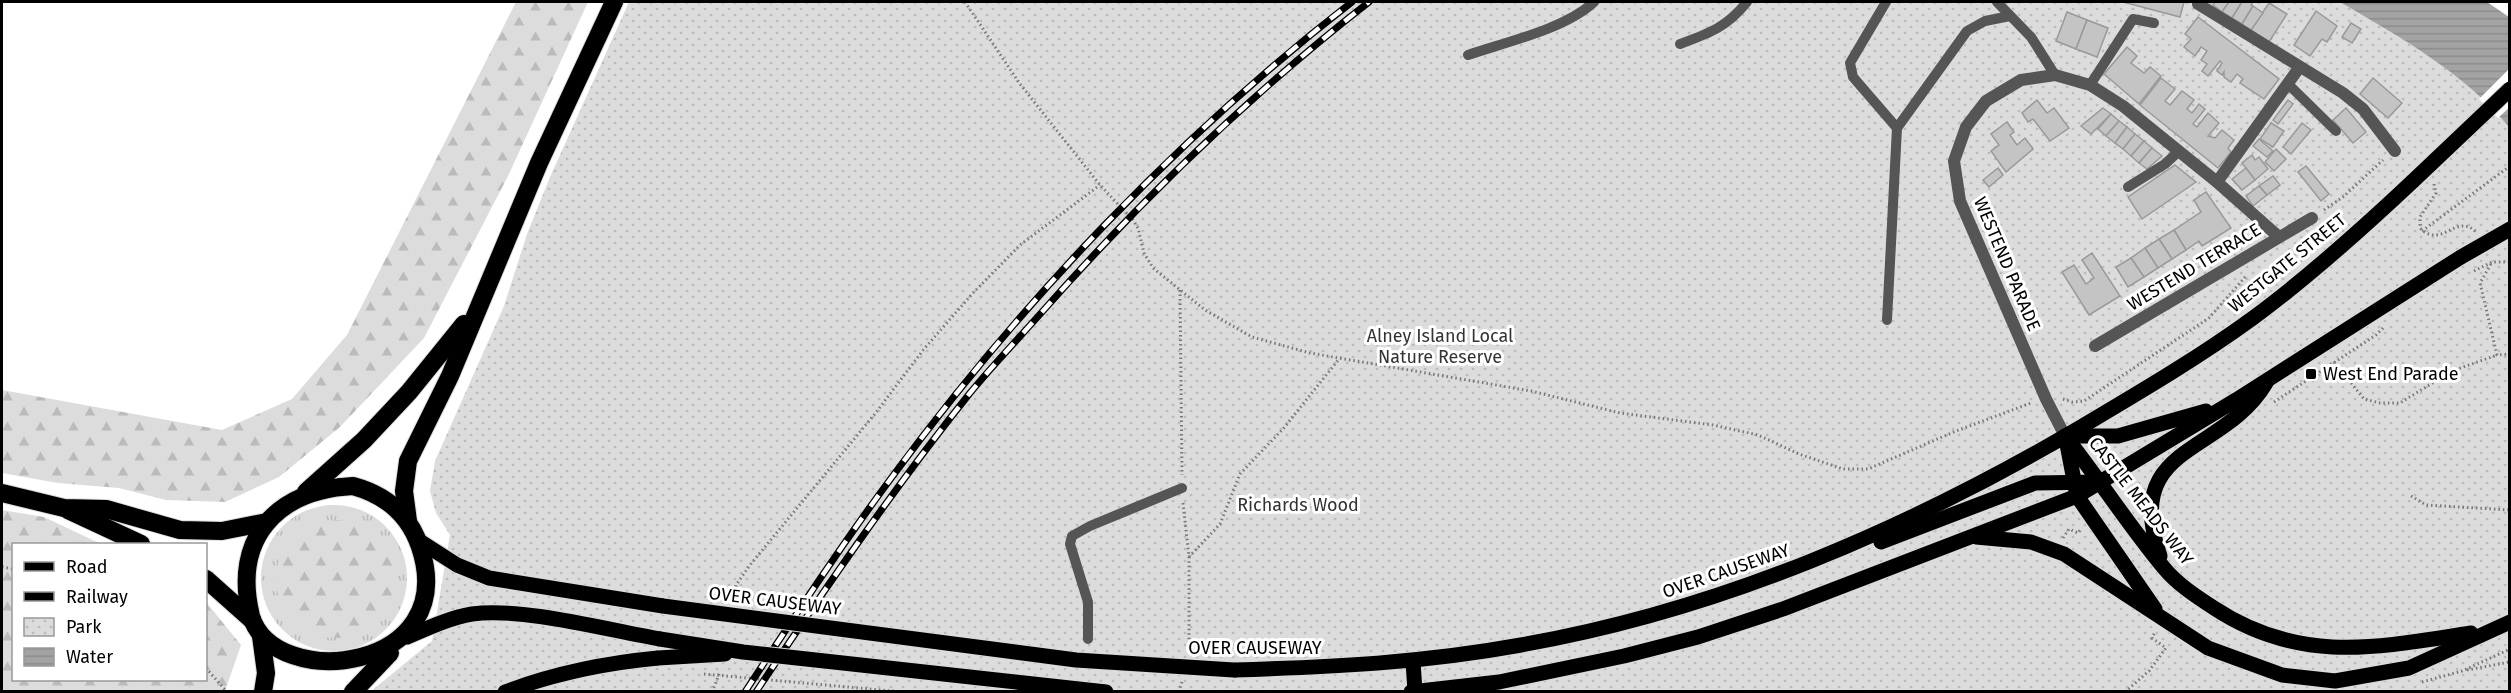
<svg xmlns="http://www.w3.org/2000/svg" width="2511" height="693" font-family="'Fira Sans',sans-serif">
<defs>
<pattern id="grass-tufts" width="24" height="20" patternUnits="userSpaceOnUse" patternTransform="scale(1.5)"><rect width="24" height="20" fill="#dcdcdc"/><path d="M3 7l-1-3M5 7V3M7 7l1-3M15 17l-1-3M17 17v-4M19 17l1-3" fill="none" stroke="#bbb"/></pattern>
<pattern id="forest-firs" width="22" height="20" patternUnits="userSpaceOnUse" patternTransform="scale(1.5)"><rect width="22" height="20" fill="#dcdcdc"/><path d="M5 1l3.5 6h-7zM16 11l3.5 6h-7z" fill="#bbb"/></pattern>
<pattern id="park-dots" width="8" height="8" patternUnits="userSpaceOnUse" patternTransform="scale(1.5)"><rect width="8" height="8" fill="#dcdcdc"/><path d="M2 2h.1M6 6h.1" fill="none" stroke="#bbb" stroke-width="1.8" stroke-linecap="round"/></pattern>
<pattern id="water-rules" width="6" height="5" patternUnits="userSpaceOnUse" patternTransform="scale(1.5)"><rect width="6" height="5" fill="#a3a3a3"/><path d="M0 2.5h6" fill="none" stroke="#8b8b8b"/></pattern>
</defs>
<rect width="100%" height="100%" fill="#fff"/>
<circle fill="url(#grass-tufts)" cx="334" cy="578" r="73"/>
<g fill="url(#forest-firs)">
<path d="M516 2H588L508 176 424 338 340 427 279 477 225 502 166 500 119 488 58 483 2 473V390L222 430 292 399 347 335Z"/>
<path d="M2 510 44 517 101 544H14V680H206V602L241 645 225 691H2Z"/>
<circle cx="335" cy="579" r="59"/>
</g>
<path fill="url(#park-dots)" d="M629 2H2340C2401 38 2463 72 2509 127V691L370 692 432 641 450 535 436 513 430 491 435 461 504 306 527 234 550 177Z"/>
<path fill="url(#water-rules)" d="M2340 2H2487L2509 17V127C2463 72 2401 38 2340 2Z"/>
<path fill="#fff" d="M2509 69 2510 107 2498 118 2479 99Z"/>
<g fill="#c4c4c4" stroke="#999" stroke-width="1.5">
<path d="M2123 2H2184L2180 17Z"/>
<path d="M2215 2H2229L2222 12 2213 5Z"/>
<path d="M2229 2H2242L2232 18 2222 12Z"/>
<path d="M2242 2H2253L2251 5 2253 6 2242 24 2232 18Z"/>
<path d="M2269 3 2287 14 2269 42 2251 30Z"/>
<path d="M2253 6 2263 13 2251 30 2242 24Z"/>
<path d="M2316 11 2337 26 2327 42 2322 39 2310 56 2294 45Z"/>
<path d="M2067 12 2087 20 2076 49 2056 41Z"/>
<path d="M2198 17 2279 79 2264 99 2240 83 2243 79 2237 74 2231 82 2224 77V72L2222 75 2217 71 2222 63 2220 61 2208 76 2202 71 2207 64 2201 60 2207 51 2201 47 2195 56 2184 47 2191 39 2185 34Z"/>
<path d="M2087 20 2108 28 2097 57 2076 49Z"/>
<path d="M2351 23 2361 29 2352 43 2342 37Z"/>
<path d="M2127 47 2137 56 2131 63 2144 73 2150 67 2161 76 2139 104 2104 74Z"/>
<path d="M2161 78 2175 89 2165 101 2170 105 2182 91 2194 100 2187 109 2192 113 2199 104 2205 109 2193 124 2197 127 2208 113 2219 123 2208 136 2215 138 2222 130 2234 140 2228 148 2231 152 2218 168 2140 105Z"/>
<path d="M2373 78 2402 103 2388 118 2360 94Z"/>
<path d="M2037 100 2047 113 2054 108 2069 128 2050 141 2033 119 2028 122 2022 113Z"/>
<path d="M2288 100 2293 104 2278 124 2273 120Z"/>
<path d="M2103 108 2111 114 2091 134 2081 126Z"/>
<path d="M2346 108 2366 132 2353 143 2333 120Z"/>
<path d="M2111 114 2119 121 2106 136 2098 129Z"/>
<path d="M2119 121 2127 127 2115 143 2106 136Z"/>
<path d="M2007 122 2014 132 2010 135 2017 145 2025 138 2033 149 2006 172 1991 151 1999 145 1991 134Z"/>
<path d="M2271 123 2284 131 2273 147 2260 139Z"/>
<path d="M2302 123 2311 130 2291 154 2283 147Z"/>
<path d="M2127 127 2135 134 2123 149 2115 143Z"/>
<path d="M2135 134 2144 141 2131 156 2123 149Z"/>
<path d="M2259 139 2273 151 2267 157 2253 146Z"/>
<path d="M2144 141 2152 148 2139 163 2131 156Z"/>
<path d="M2152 148 2162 156 2147 169 2139 163Z"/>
<path d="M2276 149 2286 159 2274 171 2265 162Z"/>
<path d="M2252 155 2255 160 2259 157 2268 169 2255 180 2242 163Z"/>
<path d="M2175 165 2196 182 2142 219 2128 197Z"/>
<path d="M2306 166 2329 194 2321 201 2298 172Z"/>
<path d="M1998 168 2003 175 1989 187 1983 180Z"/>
<path d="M2246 168 2255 180 2242 190 2232 179Z"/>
<path d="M2273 176 2280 185 2267 195 2259 186Z"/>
<path d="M2259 186 2267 195 2253 206 2246 196Z"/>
<path d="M2206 192 2231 228 2202 246 2199 241 2186 250 2174 230 2201 212 2194 200Z"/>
<path d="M2174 230 2186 250 2172 259 2159 239Z"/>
<path d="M2159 239 2172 259 2158 268 2145 248Z"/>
<path d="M2145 248 2158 268 2144 277 2131 258Z"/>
<path d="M2092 253 2120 296 2089 315 2062 272 2074 265 2086 284 2094 278 2082 260Z"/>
<path d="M2131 258 2144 277 2128 287 2116 267Z"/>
</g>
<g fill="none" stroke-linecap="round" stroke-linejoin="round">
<defs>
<g id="primary">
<path d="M2065 436C2099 479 2129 526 2164 568 2177 584 2197 597 2214 608 2299 664 2376 648 2471 633"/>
<path d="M2065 436H2118L2206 411"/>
<path d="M2066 439 2077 496 2155 609"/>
<path d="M1976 537 2031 542 2064 554 2208 648 2282 675 2335 681 2409 668 2510 622"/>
<path d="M418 540 457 565 489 578 663 606"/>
<path d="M1881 542 2035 483 2101 482"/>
<path d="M2160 556C2121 443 2223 456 2266 383"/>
<path d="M407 637C428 628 449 618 472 614 523 607 607 630 660 639"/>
<path d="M1413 662 1415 691"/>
<path d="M1234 670C1333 667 1422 663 1521 645 1721 610 1907 529 2081 427 2140 392 2198 358 2253 318 2310 276 2362 229 2413 181"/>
<path d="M505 692C555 673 605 663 658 658"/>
<path d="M1411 692 1499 682 1624 656 1698 637 1783 609 2077 496 2236 400 2461 257"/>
</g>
<g id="highway">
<path d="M353 486C386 495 409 514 420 547 462 672 274 693 251 616 232 538 277 490 353 486Z"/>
<path d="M306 492 364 440 409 392 464 324"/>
<path d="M2 493 64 508 106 509 180 530 222 531 267 522"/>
<path d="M68 510 141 544"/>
<path d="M408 521 404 491 408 461 450 376 539 163 614 2"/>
<path d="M206 579 252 620"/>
<path d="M261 636 266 673 263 692"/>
<path d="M353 692 390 653"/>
</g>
</defs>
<use href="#primary" stroke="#dbdbdb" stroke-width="17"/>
<use href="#highway" stroke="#dbdbdb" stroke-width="20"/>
<g stroke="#777" stroke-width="3" stroke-dasharray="1.5 3" stroke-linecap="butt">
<path d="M965 2 1020 84 1100 185 1133 220 1138 228 1144 253 1153 268 1205 310 1252 337 1310 353 1531 391 1620 413 1713 425 1758 435 1799 454 1843 469H1868L1956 431 2031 403"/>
<path d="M2434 184 2436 193 2420 217V228C2442 250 2456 212 2476 232"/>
<path d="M2324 210 2343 197 2383 160"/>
<path d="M2422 231 2510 166"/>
<path d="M2491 264 2480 283 2497 355 2510 354"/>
<path d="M2474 271 2492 262H2510"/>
<path d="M1180 290 1182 475"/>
<path d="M2334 362 2364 399 2380 403H2400L2452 371 2497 355"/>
<path d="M2063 399 2072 402 2084 401 2209 318 2246 276"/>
<path d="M2274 402 2376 335 2385 326"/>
<path d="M2411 496 2426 505 2510 510"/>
<path d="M1183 503 1189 557V652"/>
<path d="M2063 538 2069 529 2078 533 2081 529"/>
<path d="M1189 557 1220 524 1240 474 1283 429 1339 359"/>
<path d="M2 567 14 569"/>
<path d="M733 600 736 585 750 565 874 415 924 349 973 293 1020 245 1100 185"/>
<path d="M206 668 227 692"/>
<path d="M2467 670 2510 662"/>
<path d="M704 674 903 692"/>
<path d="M2422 682 2462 671 2510 649"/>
<path d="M712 692 720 672"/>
<path d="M1179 692 1182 682"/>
<path d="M2125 692 2149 671 2166 648 2152 638 2155 632"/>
</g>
<g stroke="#555" stroke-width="10">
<path d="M1886 2 1850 63 1853 77 1897 128"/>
<path d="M1997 2 2031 37 2055 75"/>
<path d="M1680 44C1710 33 1727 27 1747 2"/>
<path d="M1468 55C1506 42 1565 29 1594 2"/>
<path d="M2288 84 2336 131"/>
<path d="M2090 85 2133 19 2154 23"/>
<path d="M2128 187 2165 164 2179 151"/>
<path d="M1887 320 1897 128 1967 31 1985 21 2010 16"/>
<path d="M1088 639V602L1070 544 1072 536 1090 526 1182 488"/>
</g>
<g stroke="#555" stroke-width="12">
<path d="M2198 4 2343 93 2363 109 2395 151"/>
<path d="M2217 182 2299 68"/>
<path d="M2095 346 2312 218"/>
<path d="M2065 436 2046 399 1960 201 1954 161 1966 127 1986 101 2021 80 2055 75 2090 85 2123 106 2217 182 2279 237"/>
</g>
<use href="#primary" stroke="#000" stroke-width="15"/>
<use href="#highway" stroke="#000" stroke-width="18"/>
<defs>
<g id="rail">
<path d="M745 692C793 619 840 547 892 477 1022 301 1179 136 1352 2"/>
<path d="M756 692C824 590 894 488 970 393 993 365 1018 339 1042 312 1141 200 1251 94 1369 2"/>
</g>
</defs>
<use href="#rail" stroke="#000" stroke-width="7"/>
<use href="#rail" stroke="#fff" stroke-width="4.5" stroke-dasharray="14" stroke-linecap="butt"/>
<defs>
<g id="primary-bridge">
<path d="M2413 181 2510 89"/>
<path d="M2461 257 2510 229"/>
<path d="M663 606 1076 660 1234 670"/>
<path d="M660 639 743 652 1106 692"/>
<path d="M658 658 725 654"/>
</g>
</defs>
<use href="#primary-bridge" stroke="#dbdbdb" stroke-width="17" stroke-linecap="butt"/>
<use href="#primary-bridge" stroke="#000" stroke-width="15"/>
</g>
<rect fill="#000" stroke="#fff" stroke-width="2" x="2305" y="368" width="12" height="12" rx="3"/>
<g text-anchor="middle" stroke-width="6" stroke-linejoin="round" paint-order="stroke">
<g font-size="18" fill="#000" stroke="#fff">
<text transform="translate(2287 263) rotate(-39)" y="6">WESTGATE STREET</text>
<text transform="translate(2007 264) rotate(67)" y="6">WESTEND PARADE</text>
<text transform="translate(2194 267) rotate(-31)" y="6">WESTEND TERRACE</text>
<text transform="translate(2141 501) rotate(52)" y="6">CASTLE MEADS WAY</text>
<text transform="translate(1726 571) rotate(-19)" y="6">OVER CAUSEWAY</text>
<text transform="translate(775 601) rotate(7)" y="6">OVER CAUSEWAY</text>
<text x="1255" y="654">OVER CAUSEWAY</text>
</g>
<g font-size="18" fill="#333" stroke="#fff">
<text x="1440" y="342">Alney Island Local<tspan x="1440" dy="21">Nature Reserve</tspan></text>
<text x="1298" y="511">Richards Wood</text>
</g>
<g font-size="18" fill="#000" stroke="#fff" text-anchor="start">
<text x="2323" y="380">West End Parade</text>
</g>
</g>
<rect width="2511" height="693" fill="none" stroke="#000000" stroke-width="6"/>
<rect x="12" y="543" width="195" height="138" fill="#ffffff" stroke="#999999" stroke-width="1.5"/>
<rect x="24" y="562" width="30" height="9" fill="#000000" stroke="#999999" stroke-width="1.5"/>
<text x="66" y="573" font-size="18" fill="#000000">Road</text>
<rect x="24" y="592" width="30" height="9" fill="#000000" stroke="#999999" stroke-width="1.5"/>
<text x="66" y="603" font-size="18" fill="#000000">Railway</text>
<rect x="24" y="618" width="30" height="18" fill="url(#park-dots)" stroke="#999999" stroke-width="1.5"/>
<text x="66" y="633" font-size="18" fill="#000000">Park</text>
<rect x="24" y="648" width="30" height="18" fill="url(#water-rules)" stroke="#999999" stroke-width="1.5"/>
<text x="66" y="663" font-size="18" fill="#000000">Water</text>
</svg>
